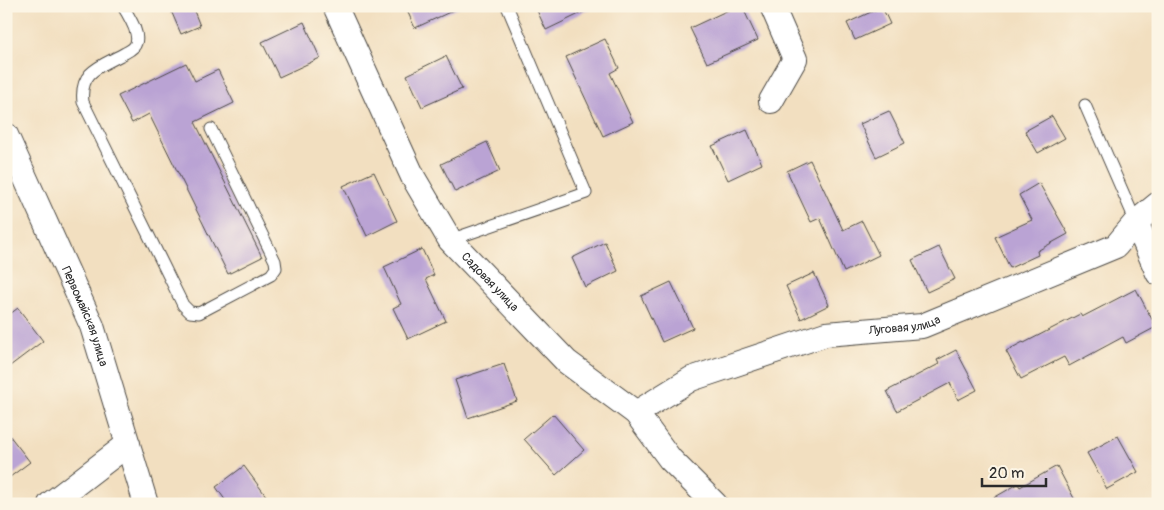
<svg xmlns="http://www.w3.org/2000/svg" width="1164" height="510" font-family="Pangolin,sans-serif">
<rect width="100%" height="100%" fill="#fcf5e5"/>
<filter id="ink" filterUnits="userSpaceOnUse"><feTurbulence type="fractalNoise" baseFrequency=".02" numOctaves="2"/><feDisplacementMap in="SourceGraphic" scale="10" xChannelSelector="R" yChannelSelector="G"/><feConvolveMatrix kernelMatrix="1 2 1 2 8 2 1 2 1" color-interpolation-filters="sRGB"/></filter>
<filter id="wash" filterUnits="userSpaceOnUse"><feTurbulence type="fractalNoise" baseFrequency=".0096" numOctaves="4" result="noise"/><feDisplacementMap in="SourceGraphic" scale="20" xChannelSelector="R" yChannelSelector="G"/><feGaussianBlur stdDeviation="1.12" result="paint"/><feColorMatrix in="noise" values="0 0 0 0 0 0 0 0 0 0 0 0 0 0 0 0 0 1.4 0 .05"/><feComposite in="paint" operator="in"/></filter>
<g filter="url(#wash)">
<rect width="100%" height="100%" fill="#f2dfc0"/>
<g id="blocks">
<g fill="#baa3d4">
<path d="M169 6H192L200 26 181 34Z"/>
<path d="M405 6H463L415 28Z"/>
<path d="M535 6H596L546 30Z"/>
<path d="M737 6H742L758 40 707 63 690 28Z"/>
<path d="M882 7 890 24 855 40 847 23Z"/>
<path d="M304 22 320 58 279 77 262 42Z"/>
<path d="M605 39 619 68 610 73 633 122 603 136 566 57Z"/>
<path d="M446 56 462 89 422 107 407 75Z"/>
<path d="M186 63 195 81 218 70 234 103 195 122 262 257 228 274 149 114 132 123 118 96Z"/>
<path d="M889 111 905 143 876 157 860 124Z"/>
<path d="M1052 116 1065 138 1038 153 1025 131Z"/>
<path d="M747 130 762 164 728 180 712 146Z"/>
<path d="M487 142 500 171 455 192 441 164Z"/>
<path d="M810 160 843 230 862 221 879 255 844 272 820 218 811 222 787 171Z"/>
<path d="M374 172 397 221 367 236 343 186Z"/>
<path d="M1039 183 1068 234 1037 251 1038 255 1010 268 995 237 1032 220 1019 195Z"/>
<path d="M605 242 618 271 585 287 572 258Z"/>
<path d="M939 247 955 279 927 292 912 260Z"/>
<path d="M422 249 434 275 426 279 446 321 408 339 393 308 401 304 384 267Z"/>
<path d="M814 273 829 305 801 319 786 286Z"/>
<path d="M671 282 693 328 662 342 641 296Z"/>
<path d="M1136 289 1156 327 1126 343 1123 337 1069 366 1064 357 1021 379 1006 351 1023 342 1024 343 1080 314 1082 317Z"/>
<path d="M18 308 43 341 6 369V317Z"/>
<path d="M956 350 977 390 958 400 950 383 897 411 887 391 939 364 937 360Z"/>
<path d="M504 364 517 401 468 418 455 380Z"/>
<path d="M553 414 584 450 556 475 524 439Z"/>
<path d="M6 431 30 462 6 480Z"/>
<path d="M1118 436 1138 472 1107 489 1087 453Z"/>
<path d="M244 466 272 504H228L216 487Z"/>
<path d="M1057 466 1077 504H983L1018 484 1020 487Z"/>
</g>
</g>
</g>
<g filter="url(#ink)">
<use href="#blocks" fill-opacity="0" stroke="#494641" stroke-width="1"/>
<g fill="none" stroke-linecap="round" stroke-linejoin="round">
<defs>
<g id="lane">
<path d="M123 6C128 16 140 32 136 43 135 48 129 51 125 53 102 66 79 70 83 102L183 305 190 312 199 313 271 275 276 268 275 261 211 129"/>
<path d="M1085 105 1136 222"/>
<path d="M450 240 586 193 507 6"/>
</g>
<g id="street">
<path id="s1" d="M335 6 413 177 450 240 567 362 636 413 670 459 715 504"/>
<path d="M771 101 795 59 772 6"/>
<path id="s2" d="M6 135 92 326 146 504"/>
<path d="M1136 222 1158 273"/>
<path id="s3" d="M636 413 691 379 826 334 922 326 1116 246 1136 222 1158 204"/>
<path d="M50 504 128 444"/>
</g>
</defs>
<use href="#lane" stroke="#494641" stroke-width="13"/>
<use href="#street" stroke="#494641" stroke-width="26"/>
<use href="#lane" stroke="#fff" stroke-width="11"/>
<use href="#street" stroke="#fff" stroke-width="24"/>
</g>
</g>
<g text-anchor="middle" stroke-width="4" stroke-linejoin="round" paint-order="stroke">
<g font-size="12" fill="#2b2b2b" stroke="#fcf5e5">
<text dy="4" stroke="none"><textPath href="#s1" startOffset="319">Садовая улица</textPath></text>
<text dy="4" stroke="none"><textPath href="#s2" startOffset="198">Первомайская улица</textPath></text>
<text dy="4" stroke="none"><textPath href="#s3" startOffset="286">Луговая улица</textPath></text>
</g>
</g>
<rect width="1164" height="510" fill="none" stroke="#fcf5e5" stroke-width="25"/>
<path d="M982 478v8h64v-8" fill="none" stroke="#2b2b2b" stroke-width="2.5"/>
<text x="989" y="478" font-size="15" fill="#2b2b2b" stroke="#fcf5e5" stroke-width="4" paint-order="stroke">20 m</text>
</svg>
